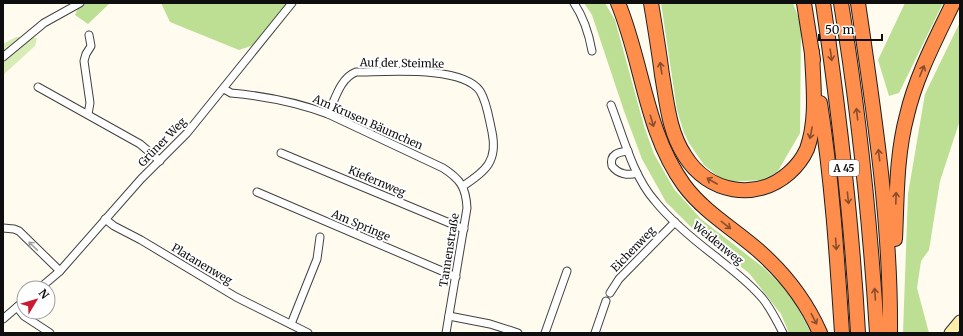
<svg xmlns="http://www.w3.org/2000/svg" width="963" height="336" font-family="Merriweather,serif">
<rect width="100%" height="100%" fill="#fffbef"/>
<path fill="#d7edb5" d="M16 37 37 38 35 46 3 75V44Z"/>
<g fill="#bcdf93">
<path d="M80 3H110L88 24 75 15Z"/>
<path d="M161 3H288L254 45 239 50 170 22Z"/>
<path d="M584 3H605L615 20 644 126 654 154 674 189 701 219 764 268 780 284 795 303 811 333H789L781 314 749 273 695 231 666 202 642 159 624 111 592 15Z"/>
<path d="M661 3H793L801 25 800 133 778 171 766 180 725 182 704 165 689 143 684 133 677 110Z"/>
<path d="M905 3H943L899 93 889 96 878 60Z"/>
<path d="M960 22V120L940 181 929 250 921 261 917 288 929 333H903L908 194 925 94Z"/>
</g>
<g fill="none" stroke-linecap="round" stroke-linejoin="round">
<defs>
<g id="street">
<path d="M574 3C584 18 589 34 592 51"/>
<path d="M3 57 44 23 80 3"/>
<path d="M38 87 140 144 160 161"/>
<path d="M224 89 231 93C264 96 296 102 328 114L443 168C460 179 466 187 467 208L446 333"/>
<path d="M611 105C623 136 633 176 655 201 672 222 694 240 715 256 732 270 749 282 763 299 771 309 777 321 783 333"/>
<path d="M88 114 90 103 84 61 86 54 91 46 89 35"/>
<path d="M328 114C335 100 340 78 356 72 385 72 462 65 480 91 487 102 489 119 492 132 498 161 486 171 463 186"/>
<path d="M628 151C619 152 609 154 612 166 618 174 628 176 637 173"/>
<path d="M281 153 464 229"/>
<path d="M257 192 456 277"/>
<path d="M105 219 114 226 141 240 236 297 308 333"/>
<path d="M3 228 14 229 19 231 60 271"/>
<path d="M40 288 60 271 141 179 187 133 292 3"/>
<path d="M610 293 619 279 675 222"/>
<path d="M17 307 24 316 50 333"/>
<path d="M449 316 490 324 518 333"/>
<path d="M3 319 24 301"/>
<path d="M291 324 317 259 320 237"/>
<path d="M545 333 567 271"/>
<path d="M595 333 606 301"/>
</g>
<path id="secondary" d="M950 333 960 321"/>
<g id="highway">
<path d="M618 3C643 63 645 131 684 185 704 212 734 229 759 251 785 274 806 301 820 333"/>
<path d="M651 3C655 27 659 51 662 75 667 103 669 132 685 156 708 193 756 202 789 173 797 166 803 158 807 149 818 118 813 84 812 52"/>
<path d="M804 3 813 60"/>
<path d="M823 3C839 112 852 222 858 333"/>
<path d="M841 3C859 112 870 222 877 333"/>
<path d="M858 3C874 112 891 222 890 333"/>
<path d="M820 103C832 179 837 256 842 333"/>
<path d="M895 239C897 198 896 156 907 115 916 76 936 39 953 3"/>
</g>
</defs>
<use href="#street" stroke="#414141" stroke-width="9"/>
<use href="#secondary" stroke="#303030" stroke-width="13"/>
<use href="#highway" stroke="#1f1f1f" stroke-width="16"/>
<use href="#street" stroke="#fff" stroke-width="7"/>
<use href="#secondary" stroke="#fea" stroke-width="11"/>
<use href="#highway" stroke="#ff8e4d" stroke-width="14"/>
</g>
<defs><path id="oneway-shaft" d="M-6 0H5M1.5-3L5.5 0L1.5 3" fill="none" stroke-width="1.6" stroke-linecap="round" stroke-linejoin="round"/></defs>
<g stroke="#864e2e">
<use href="#oneway-shaft" transform="translate(831 55) rotate(82)"/>
<use href="#oneway-shaft" transform="translate(661 68) rotate(-99)"/>
<use href="#oneway-shaft" transform="translate(922 71) rotate(-67)"/>
<use href="#oneway-shaft" transform="translate(857 114) rotate(-97)"/>
<use href="#oneway-shaft" transform="translate(652 121) rotate(74)"/>
<use href="#oneway-shaft" transform="translate(811 133) rotate(101)"/>
<use href="#oneway-shaft" transform="translate(879 155) rotate(-97)"/>
<use href="#oneway-shaft" transform="translate(712 181) rotate(-150)"/>
<use href="#oneway-shaft" transform="translate(848 198) rotate(84)"/>
<use href="#oneway-shaft" transform="translate(896 198) rotate(-88)"/>
<use href="#oneway-shaft" transform="translate(726 225) rotate(38)"/>
<use href="#oneway-shaft" transform="translate(836 244) rotate(86)"/>
<use href="#oneway-shaft" transform="translate(875 294) rotate(-94)"/>
<use href="#oneway-shaft" transform="translate(814 319) rotate(63)"/>
</g>
<use stroke="#9f9f9f" href="#oneway-shaft" transform="translate(33 246) rotate(-136)"/>
<g text-anchor="middle" stroke-width="4" stroke-linejoin="round" paint-order="stroke">
<rect fill="#fff" stroke="#565656" stroke-width="1" x="829" y="160" width="30" height="16" rx="3"/>
<g font-size="10" font-weight="bold" fill="#0e0e0e">
<text x="844" y="172">A 45</text>
</g>
<g font-size="11" fill="#0e0e0e" stroke="#fff">
<text transform="translate(402 63) rotate(1)" y="4">Auf der Steimke</text>
<text transform="translate(368 122) rotate(24)" y="4">Am Krusen Bäumchen</text>
<text transform="translate(162 142) rotate(-46)" y="4">Grüner Weg</text>
<text transform="translate(377 181) rotate(23)" y="4">Kiefernweg</text>
<text transform="translate(361 225) rotate(23)" y="4">Am Springe</text>
<text transform="translate(718 243) rotate(39)" y="4">Weidenweg</text>
<text transform="translate(633 249) rotate(-46)" y="4">Eichenweg</text>
<text transform="translate(449 250) rotate(-81)" y="4">Tannenstraße</text>
<text transform="translate(202 264) rotate(31)" y="4">Platanenweg</text>
</g>
</g>
<rect width="963" height="336" fill="none" stroke="#0e0e0e" stroke-width="8"/>
<g transform="translate(36 300) rotate(52)"><circle r="19" fill="#ffffff" stroke="#9f9f9f"/>
<path d="M0-3L7 15L0 10L-7 15Z" fill="#ca1b33"/>
<text y="-6" font-size="11" font-weight="bold" text-anchor="middle" fill="#0e0e0e">N</text>
</g>
<path d="M819 34v6h63v-6" fill="none" stroke="#0e0e0e" stroke-width="2"/>
<text x="825" y="34" font-size="12" fill="#0e0e0e" stroke="#ffffff" stroke-width="3" paint-order="stroke">50 m</text>
</svg>
